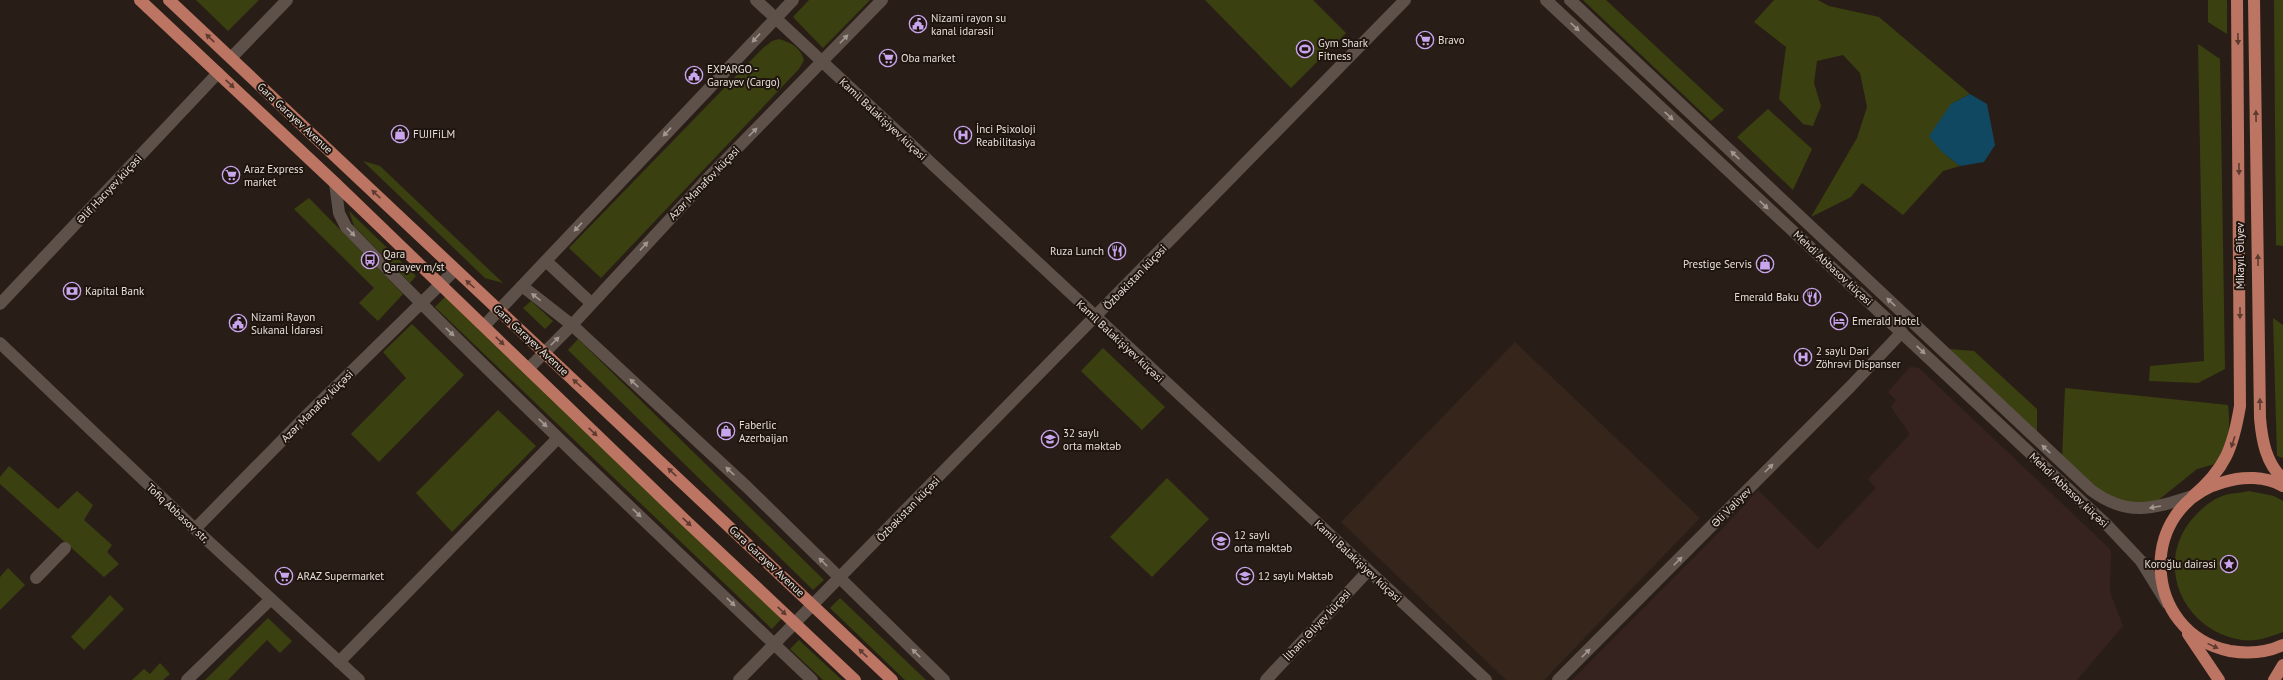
<svg xmlns="http://www.w3.org/2000/svg" width="2283" height="680" font-family="'PT Sans',sans-serif">
<rect width="100%" height="100%" fill="#291e17"/>
<path fill="#36231f" d="M1910 367 1919 368 2111 550 2110 592 2123 626 2077 680H1572L1723 528 1758 490 1818 549 1876 488 1868 479 1910 434 1891 407 1896 400 1888 392Z"/>
<path fill="#35251a" d="M1515 342 1700 518 1544 680H1506L1341 522Z"/>
<g fill="#3a400f">
<path d="M196 0H259L228 31Z"/>
<path d="M809 0H870L823 48 793 17Z"/>
<path d="M1205 0H1313L1346 33 1291 88Z"/>
<path d="M1583 0H1606L1724 110 1711 121Z"/>
<path d="M1774 0H1818L1829 6 1879 17 1970 94 1951 104 1941 151 1960 166 1943 171 1903 215 1862 183 1851 197 1811 217 1857 138 1867 107 1860 73 1843 55 1817 61 1814 83 1821 106 1813 126 1803 124 1779 99 1786 47 1754 22Z"/>
<path d="M2208 0H2227V34L2208 22Z"/>
<path d="M2274 0H2283V246L2276 245Z"/>
<path d="M779 39C792 43 800 47 804 60L799 69 601 278 569 248 763 48 772 41Z"/>
<path d="M2198 44 2220 59 2225 369 2198 383 2149 381 2150 366 2204 361Z"/>
<path d="M1768 109 1812 149 1793 190 1737 137Z"/>
<path d="M363 161 380 166 503 283 485 278Z"/>
<path d="M309 198 403 294 378 321 359 303 374 288 294 209Z"/>
<path d="M349 211 416 276 410 283 354 226Z"/>
<path d="M447 295 783 617 772 629 435 307Z"/>
<path d="M531 301 553 321 545 329 523 308Z"/>
<path d="M2273 318 2283 325V458L2277 456Z"/>
<path d="M412 324 464 375 379 462 351 434 406 378 383 352Z"/>
<path d="M578 339 824 580 813 590 568 350Z"/>
<path d="M1103 348 1165 407 1142 430 1081 371Z"/>
<path d="M1949 349 1974 351 2037 409V432Z"/>
<path d="M2065 388 2228 405C2231 429 2228 442 2219 463L2197 469 2156 502 2139 504 2110 498 2062 459Z"/>
<path d="M498 410 536 446 452 532 416 493Z"/>
<path d="M9 466 58 509 77 491 93 505 84 520 112 545 107 552 119 564 104 577 0 484V477Z"/>
<path d="M1167 478 1209 519 1152 577 1110 537Z"/>
<path d="M2249 491 2274 496 2283 501V632C2270 637 2256 642 2242 640 2183 631 2153 564 2193 518 2201 509 2212 499 2225 495 2232 493 2241 493 2249 491Z"/>
<path d="M8 568 25 585 0 610V577Z"/>
<path d="M110 595 124 609 84 650 71 637Z"/>
<path d="M840 598 926 680H905L830 608Z"/>
<path d="M268 618 292 641 280 653 267 640 228 680H205Z"/>
<path d="M799 640 842 680H823L790 649Z"/>
<path d="M160 663 170 674 163 680H132L144 669 150 674Z"/>
</g>
<path fill="#104761" d="M1970 94 1987 104 1995 145 1984 162 1960 166 1941 151 1929 136 1951 104Z"/>
<g fill="none" stroke-linecap="round" stroke-linejoin="round">
<g stroke="#5d5149" stroke-width="12">
<path d="M756 0 1486 680"/>
<path d="M1546 0 2108 526 2141 561 2167 603"/>
<path d="M1570 0 2091 490C2127 517 2152 509 2193 496"/>
<path d="M231 58 287 0"/>
<path d="M335 183 339 213 346 227C497 382 655 531 812 680"/>
<path d="M546 261 591 303"/>
<path d="M522 286 572 325 747 487 944 680"/>
<path d="M0 304 218 73"/>
<path d="M484 326 793 0"/>
<path d="M0 343 195 529 359 680"/>
<path d="M528 369 572 325 708 178 882 0"/>
<path d="M195 529 308 414 455 270"/>
<path d="M36 578 65 548"/>
<path d="M339 662 558 438"/>
<path d="M187 680 271 599"/>
<path d="M739 680 1405 0"/>
<path d="M1266 680 1368 571"/>
<path d="M1558 680 1850 387 1902 332"/>
</g>
<g stroke="#bc7463" stroke-width="12">
<path d="M140 0 335 183 685 520 855 680"/>
<path d="M169 0 892 680"/>
<path d="M2254 0 2260 418C2262 441 2266 463 2283 479"/>
<path d="M2283 486C2266 476 2242 476 2224 482 2136 506 2141 633 2230 651 2248 654 2266 653 2283 645"/>
<path d="M2193 496C2225 469 2233 448 2240 406L2237 0"/>
<path d="M2188 634 2219 680"/>
<path d="M2274 680 2283 665"/>
</g>
</g>
<defs><path id="oneway-solid" d="M-6-.8H1V-3.2L6.5 0L1 3.2V.8H-6Z"/></defs>
<g fill="#a29891">
<use href="#oneway-solid" transform="translate(1575 27) rotate(43)"/>
<use href="#oneway-solid" transform="translate(756 38) rotate(133)"/>
<use href="#oneway-solid" transform="translate(844 39) rotate(-46)"/>
<use href="#oneway-solid" transform="translate(1669 116) rotate(43)"/>
<use href="#oneway-solid" transform="translate(667 132) rotate(133)"/>
<use href="#oneway-solid" transform="translate(753 132) rotate(-45)"/>
<use href="#oneway-solid" transform="translate(1735 155) rotate(-137)"/>
<use href="#oneway-solid" transform="translate(1764 205) rotate(43)"/>
<use href="#oneway-solid" transform="translate(578 227) rotate(133)"/>
<use href="#oneway-solid" transform="translate(351 232) rotate(46)"/>
<use href="#oneway-solid" transform="translate(644 246) rotate(-47)"/>
<use href="#oneway-solid" transform="translate(536 297) rotate(-142)"/>
<use href="#oneway-solid" transform="translate(1891 302) rotate(-137)"/>
<use href="#oneway-solid" transform="translate(450 332) rotate(44)"/>
<use href="#oneway-solid" transform="translate(555 341) rotate(-45)"/>
<use href="#oneway-solid" transform="translate(1921 350) rotate(43)"/>
<use href="#oneway-solid" transform="translate(634 383) rotate(-137)"/>
<use href="#oneway-solid" transform="translate(543 423) rotate(44)"/>
<use href="#oneway-solid" transform="translate(2046 449) rotate(-137)"/>
<use href="#oneway-solid" transform="translate(1769 468) rotate(-45)"/>
<use href="#oneway-solid" transform="translate(730 471) rotate(-137)"/>
<use href="#oneway-solid" transform="translate(2155 507) rotate(170)"/>
<use href="#oneway-solid" transform="translate(637 513) rotate(44)"/>
<use href="#oneway-solid" transform="translate(1678 561) rotate(-45)"/>
<use href="#oneway-solid" transform="translate(823 562) rotate(-135)"/>
<use href="#oneway-solid" transform="translate(731 602) rotate(44)"/>
<use href="#oneway-solid" transform="translate(916 653) rotate(-136)"/>
<use href="#oneway-solid" transform="translate(1586 653) rotate(-45)"/>
</g>
<g fill="#5e3b30">
<use href="#oneway-solid" transform="translate(210 38) rotate(-137)"/>
<use href="#oneway-solid" transform="translate(2238 39) rotate(89)"/>
<use href="#oneway-solid" transform="translate(230 84) rotate(43)"/>
<use href="#oneway-solid" transform="translate(2256 116) rotate(-91)"/>
<use href="#oneway-solid" transform="translate(2239 169) rotate(89)"/>
<use href="#oneway-solid" transform="translate(376 194) rotate(-137)"/>
<use href="#oneway-solid" transform="translate(2258 260) rotate(-91)"/>
<use href="#oneway-solid" transform="translate(470 284) rotate(-138)"/>
<use href="#oneway-solid" transform="translate(2240 313) rotate(90)"/>
<use href="#oneway-solid" transform="translate(500 341) rotate(44)"/>
<use href="#oneway-solid" transform="translate(577 383) rotate(-138)"/>
<use href="#oneway-solid" transform="translate(2260 404) rotate(-91)"/>
<use href="#oneway-solid" transform="translate(593 432) rotate(44)"/>
<use href="#oneway-solid" transform="translate(2233 442) rotate(108)"/>
<use href="#oneway-solid" transform="translate(672 472) rotate(-137)"/>
<use href="#oneway-solid" transform="translate(687 522) rotate(43)"/>
<use href="#oneway-solid" transform="translate(782 611) rotate(43)"/>
<use href="#oneway-solid" transform="translate(2213 646) rotate(26)"/>
<use href="#oneway-solid" transform="translate(863 653) rotate(-136)"/>
</g>
<defs>
<symbol id="civic-ring" viewBox="-11 -11 22 22"><circle r="9.5" fill="#1f150e" stroke="#c9a5ee" stroke-width="1.5"/><path d="M-.6-6.5H3V-4.5H.6V-3L4-1V1h2V6H-6V1h2V-1L-.6-3ZM-1.2 2.5V6h2.4V2.5Z" fill="#c9a5ee"/></symbol>
<symbol id="supermarket-ring" viewBox="-11 -11 22 22"><circle r="9.5" fill="#1f150e" stroke="#c9a5ee" stroke-width="1.5"/><path d="M-6-5.5h2.5l.6 2H6L4.5 2H-2.5L-4.4-4H-6ZM-1.5 3.2a1.3 1.3 0 1 0 .1 0ZM3 3.2a1.3 1.3 0 1 0 .1 0Z" fill="#c9a5ee"/></symbol>
<symbol id="stadium-ring" viewBox="-11 -11 22 22"><circle r="9.5" fill="#1f150e" stroke="#c9a5ee" stroke-width="1.5"/><path d="M0-5a6.5 5 0 1 0 0 10a6.5 5 0 1 0 0-10ZM-3.5-1.8h7v3.6h-7Z" fill="#c9a5ee"/></symbol>
<symbol id="shop-ring" viewBox="-11 -11 22 22"><circle r="9.5" fill="#1f150e" stroke="#c9a5ee" stroke-width="1.5"/><path d="M-5-2.5h2.3a2.7 3.5 0 0 1 5.4 0H5L5.5 6h-11ZM-1.5-2.5h3a1.5 2.3 0 0 0-3 0Z" fill="#c9a5ee"/></symbol>
<symbol id="hospital-ring" viewBox="-11 -11 22 22"><circle r="9.5" fill="#1f150e" stroke="#c9a5ee" stroke-width="1.5"/><path d="M-5-5h3v3.5h4V-5h3V5h-3V1.5h-4V5h-3Z" fill="#c9a5ee"/></symbol>
<symbol id="restaurant-ring" viewBox="-11 -11 22 22"><circle r="9.5" fill="#1f150e" stroke="#c9a5ee" stroke-width="1.5"/><path d="M-5-6h1v4h1v-4h1v4h1v-4h1v5L-1.5 .5V6h-2V.5L-5-1ZM5-6V6H3V1.5H1.5Q1.5-4 5-6Z" fill="#c9a5ee"/></symbol>
<symbol id="bus-ring" viewBox="-11 -11 22 22"><circle r="9.5" fill="#1f150e" stroke="#c9a5ee" stroke-width="1.5"/><path d="M-5-6H5V4H4V6H2V4H-2V6H-4V4H-5ZM-3.5-4V0h7V-4ZM-3.5 1.2v1.5H-2V1.2ZM2 1.2v1.5H3.5V1.2Z" fill="#c9a5ee"/></symbol>
<symbol id="bank-ring" viewBox="-11 -11 22 22"><circle r="9.5" fill="#1f150e" stroke="#c9a5ee" stroke-width="1.5"/><path d="M-6-4H6V4H-6ZM0-2.3a2.3 2.3 0 1 0 0 4.6a2.3 2.3 0 1 0 0-4.6Z" fill="#c9a5ee"/></symbol>
<symbol id="hotel-ring" viewBox="-11 -11 22 22"><circle r="9.5" fill="#1f150e" stroke="#c9a5ee" stroke-width="1.5"/><path d="M-6-4.5h1.5V1H6V5H4.5V3h-9V5H-6ZM-4 0a1.8 1.8 0 1 1 3.6 0ZM.5 0V-2.5h3Q6-2.5 6 0Z" fill="#c9a5ee"/></symbol>
<symbol id="school-ring" viewBox="-11 -11 22 22"><circle r="9.5" fill="#1f150e" stroke="#c9a5ee" stroke-width="1.5"/><path d="M0-5L7-2L0 1L-7-2ZM-4 1L0 2.5L4 1V4Q0 6-4 4Z" fill="#c9a5ee"/></symbol>
<symbol id="sight-ring" viewBox="-11 -11 22 22"><circle r="9.5" fill="#1f150e" stroke="#c9a5ee" stroke-width="1.5"/><path d="M0-6L1.8-2.2L6-1.7L2.9 1.2L3.7 5.4L0 3.3L-3.7 5.4L-2.9 1.2L-6-1.7L-1.8-2.2Z" fill="#c9a5ee"/></symbol>
</defs>
<g fill-rule="evenodd">
<use href="#civic-ring" x="908" y="14" width="20" height="20"/>
<use href="#supermarket-ring" x="1415" y="30" width="20" height="20"/>
<use href="#stadium-ring" x="1295" y="39" width="20" height="20"/>
<use href="#supermarket-ring" x="878" y="48" width="20" height="20"/>
<use href="#civic-ring" x="684" y="65" width="20" height="20"/>
<use href="#shop-ring" x="390" y="124" width="20" height="20"/>
<use href="#hospital-ring" x="953" y="125" width="20" height="20"/>
<use href="#supermarket-ring" x="221" y="165" width="20" height="20"/>
<use href="#restaurant-ring" x="1107" y="241" width="20" height="20"/>
<use href="#bus-ring" x="360" y="250" width="20" height="20"/>
<use href="#shop-ring" x="1755" y="254" width="20" height="20"/>
<use href="#bank-ring" x="62" y="281" width="20" height="20"/>
<use href="#restaurant-ring" x="1802" y="287" width="20" height="20"/>
<use href="#hotel-ring" x="1829" y="311" width="20" height="20"/>
<use href="#civic-ring" x="228" y="313" width="20" height="20"/>
<use href="#hospital-ring" x="1793" y="347" width="20" height="20"/>
<use href="#shop-ring" x="716" y="421" width="20" height="20"/>
<use href="#school-ring" x="1040" y="429" width="20" height="20"/>
<use href="#school-ring" x="1211" y="531" width="20" height="20"/>
<use href="#sight-ring" x="2219" y="554" width="20" height="20"/>
<use href="#supermarket-ring" x="274" y="566" width="20" height="20"/>
<use href="#school-ring" x="1235" y="566" width="20" height="20"/>
</g>
<g text-anchor="middle" stroke-width="4" stroke-linejoin="round" paint-order="stroke">
<g font-size="11" fill="#e6ded9" stroke="#1f150e" text-anchor="start">
<text x="931" y="22">Nizami rayon su<tspan x="931" dy="13">kanal idarəsii</tspan></text>
<text x="1438" y="44">Bravo</text>
<text x="1318" y="47">Gym Shark<tspan x="1318" dy="13">Fitness</tspan></text>
<text x="901" y="62">Oba market</text>
<text x="707" y="73">EXPARGO -<tspan x="707" dy="13">Garayev (Cargo)</tspan></text>
<text x="976" y="133">İnci Psixoloji<tspan x="976" dy="13">Reabilitasiya</tspan></text>
<text x="413" y="138">FUJIFiLM</text>
<text x="244" y="173">Araz Express<tspan x="244" dy="13">market</tspan></text>
<text x="1104" y="255" text-anchor="end">Ruza Lunch</text>
<text x="383" y="258">Qara<tspan x="383" dy="13">Qarayev m/st</tspan></text>
<text x="1752" y="268" text-anchor="end">Prestige Servis</text>
<text x="85" y="295">Kapital Bank</text>
<text x="1799" y="301" text-anchor="end">Emerald Baku</text>
<text x="251" y="321">Nizami Rayon<tspan x="251" dy="13">Sukanal İdarəsi</tspan></text>
<text x="1852" y="325">Emerald Hotel</text>
<text x="1816" y="355">2 saylı Dəri<tspan x="1816" dy="13">Zöhrəvi Dispanser</tspan></text>
<text x="739" y="429">Faberlic<tspan x="739" dy="13">Azerbaijan</tspan></text>
<text x="1063" y="437">32 saylı<tspan x="1063" dy="13">orta məktəb</tspan></text>
<text x="1234" y="539">12 saylı<tspan x="1234" dy="13">orta məktəb</tspan></text>
<text x="2216" y="568" text-anchor="end">Koroğlu dairəsi</text>
<text x="297" y="580">ARAZ Supermarket</text>
<text x="1258" y="580">12 saylı Məktəb</text>
</g>
<g font-size="11" fill="#e6ded9" stroke="#1f150e">
<text transform="translate(295 118) rotate(43)" y="4">Gara Garayev Avenue</text>
<text transform="translate(883 119) rotate(43)" y="4">Kamil Balakişiyev küçəsi</text>
<text transform="translate(704 183) rotate(-46)" y="4">Azər Manafov küçəsi</text>
<text transform="translate(109 189) rotate(-47)" y="4">Əlif Hacıyev küçəsi</text>
<text transform="translate(2240 256) rotate(-90)" y="4">Mikayıl Əliyev</text>
<text transform="translate(1833 268) rotate(43)" y="4">Mehdi Abbasov küçəsi</text>
<text transform="translate(1135 277) rotate(-46)" y="4">Özbəkistan küçəsi</text>
<text transform="translate(531 340) rotate(43)" y="4">Gara Garayev Avenue</text>
<text transform="translate(1120 341) rotate(43)" y="4">Kamil Balakişiyev küçəsi</text>
<text transform="translate(317 406) rotate(-45)" y="4">Azər Manafov küçəsi</text>
<text transform="translate(2069 490) rotate(43)" y="4">Mehdi Abbasov küçəsi</text>
<text transform="translate(1731 507) rotate(-45)" y="4">Əli Vəliyev</text>
<text transform="translate(908 509) rotate(-46)" y="4">Özbəkistan küçəsi</text>
<text transform="translate(178 513) rotate(43)" y="4">Tofiq Abbasov str.</text>
<text transform="translate(767 561) rotate(43)" y="4">Gara Garayev Avenue</text>
<text transform="translate(1358 561) rotate(43)" y="4">Kamil Balakişiyev küçəsi</text>
<text transform="translate(1317 625) rotate(-47)" y="4">İlham Əliyev küçəsi</text>
</g>
</g>
</svg>
